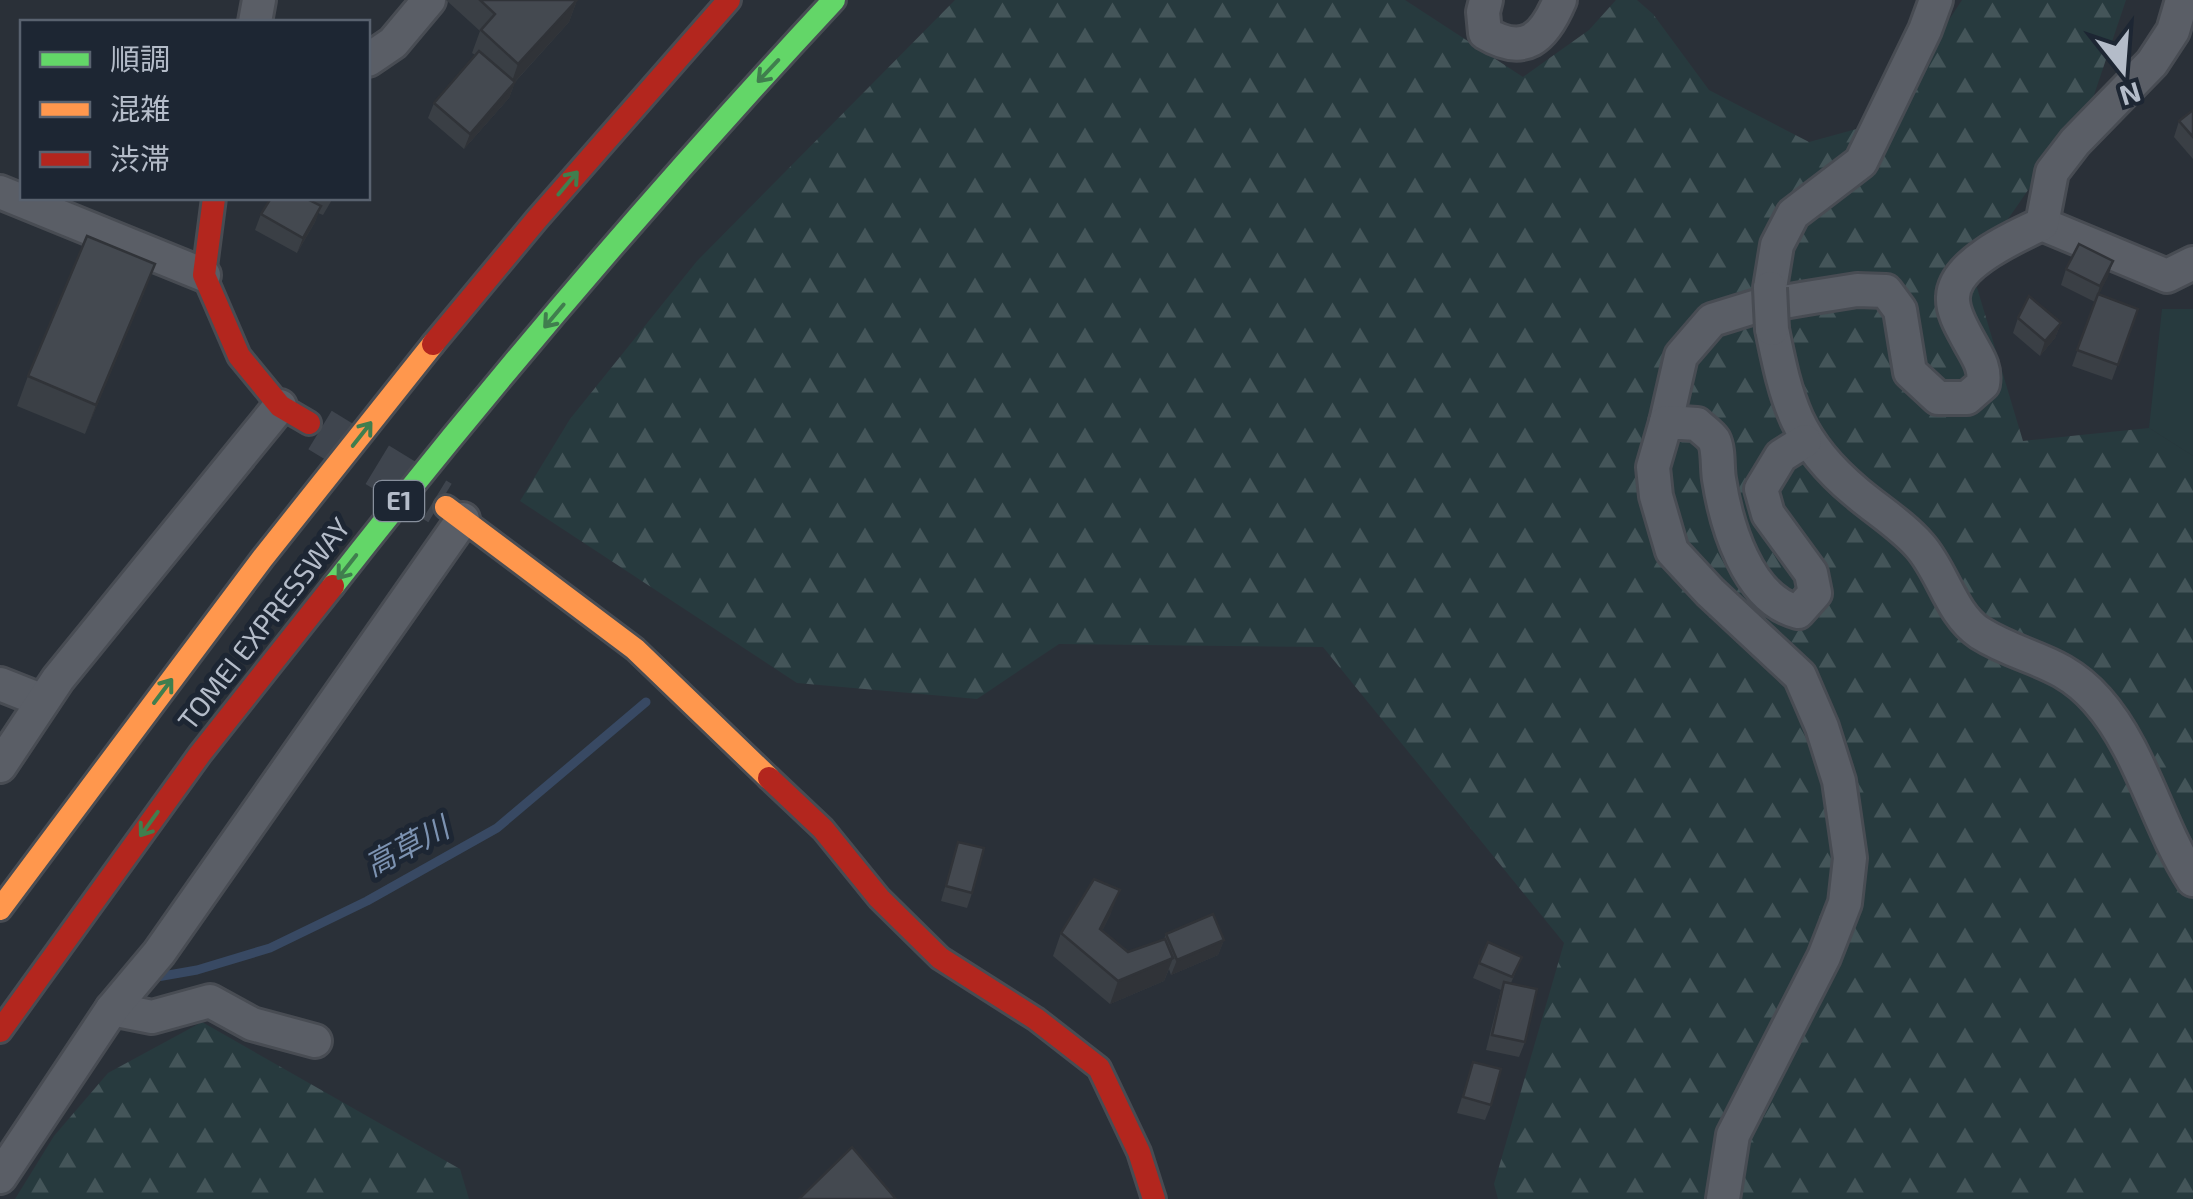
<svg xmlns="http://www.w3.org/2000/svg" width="2193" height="1199" font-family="'Exo 2','Noto Sans JP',sans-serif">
<defs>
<pattern id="forest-firs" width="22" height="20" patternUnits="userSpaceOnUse" patternTransform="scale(2.5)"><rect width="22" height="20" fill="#273a3e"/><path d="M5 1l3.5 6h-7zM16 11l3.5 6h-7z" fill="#445559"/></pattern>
</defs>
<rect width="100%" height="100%" fill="#2a3038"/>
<path fill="#273a3e" d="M2162 309H2193V456L2149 428Z"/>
<g fill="url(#forest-firs)">
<path d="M955 0H1405L1523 77 1589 30 1616 0H1637L1653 14 1709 90 1809 142 1882 122 1962 0H2126L2094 95 1972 271 2023 441 2149 428 2193 456V1199H1498L1494 1184 1564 943 1323 647 1059 644 977 699 797 683 520 501 570 419 697 261Z"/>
<path d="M202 1022 460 1169 469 1199H15L54 1136 108 1073Z"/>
</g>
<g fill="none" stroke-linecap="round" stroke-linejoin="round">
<path stroke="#384963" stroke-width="9" d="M157 977 197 970 270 948 367 901 497 828 646 702"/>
<path stroke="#3f454e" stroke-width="45" stroke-dasharray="45 22" stroke-linecap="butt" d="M320 430 440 503"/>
<defs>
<g id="street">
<path d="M1486 0 1483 12 1485 33C1525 57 1544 38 1560 0"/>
<path d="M255 22 259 0"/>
<path d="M368 60 393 43 429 0"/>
<path d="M0 192 204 275"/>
<path d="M2042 224 2167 276 2193 263"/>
<path d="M1770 288 1777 245 1793 214 1861 162 1925 30 1936 0"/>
<path d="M1772 329C1787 403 1796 442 1856 492 1877 510 1902 525 1920 546 1943 572 1951 614 1980 633 2023 660 2060 658 2097 700 2141 749 2157 824 2193 880"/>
<path d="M1666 422 1681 356 1712 320 1754 307 1807 298 1857 290 1886 291 1900 310 1910 372 1938 398H1967L1983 384C1986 367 1977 356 1969 341 1962 328 1952 312 1953 297 1954 263 2016 236 2042 224L2052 172 2075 142 2152 63 2173 31 2182 0"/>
<path d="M0 684 43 701"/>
<path d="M0 766 58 679 280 406"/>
<path d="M112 1009 152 1017 210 1001 252 1024 315 1041"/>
<path d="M0 1177 112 1009 159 953 463 519"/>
<path d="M1723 1199 1733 1135 1824 957 1845 903 1850 858 1839 781 1822 727 1800 676 1710 592 1672 551 1656 496 1653 467 1666 422 1697 424C1702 429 1710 434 1714 440 1719 450 1717 467 1719 479 1726 524 1747 599 1798 612L1815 593 1811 573 1768 514 1761 489 1781 456 1805 441"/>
</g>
<path id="fast" d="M333 586C492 383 658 189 834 0"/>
<g id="slow">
<path d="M446 507 635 649 769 778"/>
<path d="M0 909 262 559 433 344"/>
</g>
<g id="jam">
<path d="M214 198 204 275 239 356 280 406 309 423"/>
<path d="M433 344 537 219 729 0"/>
<path d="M769 778 823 829 879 898 940 958 1036 1019 1099 1068 1139 1152 1154 1199"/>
<path d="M0 1031 200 754 333 586"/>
</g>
</defs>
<use href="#street" stroke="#484c53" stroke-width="38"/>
<use href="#fast" stroke="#484c53" stroke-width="28"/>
<use href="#slow" stroke="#484c53" stroke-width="28"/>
<use href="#jam" stroke="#484c53" stroke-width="28"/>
<use href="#street" stroke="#5a5e66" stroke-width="32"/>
<use href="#fast" stroke="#63d668" stroke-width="22"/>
<use href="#slow" stroke="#ff974d" stroke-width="22"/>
<use href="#jam" stroke="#b3261e" stroke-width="22"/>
<defs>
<path id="street-bridge" d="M1770 288 1772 329"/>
</defs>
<use href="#street-bridge" stroke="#484c53" stroke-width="38" stroke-linecap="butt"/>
<use href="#street-bridge" stroke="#5a5e66" stroke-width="32"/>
</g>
<g fill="#3a3f45">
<path d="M446 0H577L569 22 515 82 509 98 464 149 428 118 434 103 475 55 472 53 480 31Z"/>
<path d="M2193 110V159L2174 137 2179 121Z"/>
<path d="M271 198H333L323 215 318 213 315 222 297 253 255 230 261 214Z"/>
<path d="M2113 261 2099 294 2138 309 2112 380 2072 366 2096 299 2095 302 2061 285 2066 269Z"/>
<path d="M144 293 85 434 17 406 28 376Z"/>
<path d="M2018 318 2061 323 2055 338 2040 356 2013 333Z"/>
<path d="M958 842 972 893 967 908 941 901Z"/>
<path d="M1111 913 1102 931 1128 952 1164 939 1166 934 1224 940 1218 955 1171 975 1169 969 1164 981 1110 1004 1053 956 1061 933Z"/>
<path d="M1522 957 1511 983 1525 1042 1519 1057 1486 1050 1501 990 1473 978 1479 963Z"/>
<path d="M1473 1062 1491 1105 1485 1120 1457 1113Z"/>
</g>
<g fill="#303338">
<path d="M577 0 569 22 510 87 518 64Z"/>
<path d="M515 82 509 98 464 149 470 134Z"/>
<path d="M321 206 315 222 297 253 303 238Z"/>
<path d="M2113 261 2108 277 2095 302 2100 286Z"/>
<path d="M155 264 144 293 85 434 96 405Z"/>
<path d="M2061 323 2055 338 2040 356 2045 341Z"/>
<path d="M1120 890 1111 913 1092 952 1100 929Z"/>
<path d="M1224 940 1218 955 1171 975 1177 960Z"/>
<path d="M1173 958 1164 981 1110 1004 1118 981Z"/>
</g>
<g fill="#444950" stroke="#303338" stroke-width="2.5">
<path d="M480 0H577L518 64 481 30 495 14Z"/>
<path d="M479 51 515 82 470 134 434 103Z"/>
<path d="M2193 110V137L2179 121Z"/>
<path d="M271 198H305L321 206 303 238 261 214Z"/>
<path d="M87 236 155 264 96 405 28 376Z"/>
<path d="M2079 244 2113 261 2100 286 2066 269Z"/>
<path d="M2098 294 2138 309 2118 365 2077 350Z"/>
<path d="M2029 296 2061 323 2045 341 2018 318Z"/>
<path d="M958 842 984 848 972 893 946 886Z"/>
<path d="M1094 879 1120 890 1100 929 1128 952 1165 939 1173 958 1118 981 1061 933Z"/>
<path d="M1213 914 1224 940 1177 960 1166 934Z"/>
<path d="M1488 942 1522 957 1512 977 1479 963Z"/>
<path d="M1504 982 1537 989 1525 1042 1492 1035Z"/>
<path d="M1473 1062 1501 1069 1491 1105 1463 1097Z"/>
<path d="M852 1147 896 1199H799Z"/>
</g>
<defs><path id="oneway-shaft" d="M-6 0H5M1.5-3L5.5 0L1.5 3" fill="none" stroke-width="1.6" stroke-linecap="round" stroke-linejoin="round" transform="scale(2.5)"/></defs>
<g stroke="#407e4e">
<use href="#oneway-shaft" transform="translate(768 71) rotate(133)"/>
<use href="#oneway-shaft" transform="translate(568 183) rotate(-50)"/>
<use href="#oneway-shaft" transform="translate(554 316) rotate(130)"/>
<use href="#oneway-shaft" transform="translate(362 434) rotate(-52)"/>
<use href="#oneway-shaft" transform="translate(347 567) rotate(128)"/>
<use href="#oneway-shaft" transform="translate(163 691) rotate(-53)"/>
<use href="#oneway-shaft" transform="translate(149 824) rotate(126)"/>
</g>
<g text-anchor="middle" stroke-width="10" stroke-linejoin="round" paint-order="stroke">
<rect fill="#1d2633" stroke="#878f9c" stroke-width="2.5" x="374" y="481" width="50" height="40" rx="8"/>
<g font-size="25" font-weight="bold" fill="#b4bcc9">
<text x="399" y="510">E1</text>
</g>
<g font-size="28" fill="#b4bcc9" stroke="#1d2633">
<text transform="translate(264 624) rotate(-52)" y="10">TOMEI EXPRESSWAY</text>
</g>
<g font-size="30" font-style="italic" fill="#7c92b1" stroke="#1d2633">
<text transform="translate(407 847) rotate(-28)" y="10">高草川</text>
</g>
</g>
<rect x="20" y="20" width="350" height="180" fill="#1d2633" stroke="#59626f" stroke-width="2.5"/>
<rect x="40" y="52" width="50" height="15" fill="#63d668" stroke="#59626f" stroke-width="2.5"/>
<text x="110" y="70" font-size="30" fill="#b4bcc9">順調</text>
<rect x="40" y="102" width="50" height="15" fill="#ff974d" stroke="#59626f" stroke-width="2.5"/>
<text x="110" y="120" font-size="30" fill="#b4bcc9">混雑</text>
<rect x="40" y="152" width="50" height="15" fill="#b3261e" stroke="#59626f" stroke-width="2.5"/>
<text x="110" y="170" font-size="30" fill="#b4bcc9">渋滞</text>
<g transform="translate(2123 70) rotate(163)" stroke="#1d2633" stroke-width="8" paint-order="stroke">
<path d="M0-8L18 38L0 25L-18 38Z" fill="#b4bcc9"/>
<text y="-15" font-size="28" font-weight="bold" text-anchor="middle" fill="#b4bcc9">N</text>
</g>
</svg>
